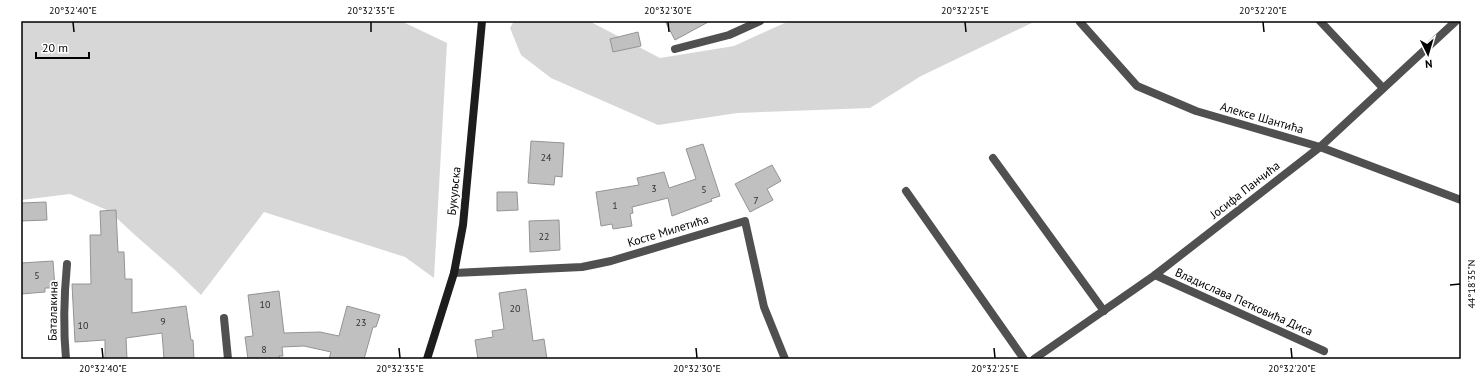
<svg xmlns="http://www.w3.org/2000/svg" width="1482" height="380" font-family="'PT Sans',sans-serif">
<rect width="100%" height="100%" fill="#fff"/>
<g fill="#d7d7d7">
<path d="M21 21H401L447 43 434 278 405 257 264 212 201 295 175 270 136 236 109 211 70 194 21 200Z"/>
<path d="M514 21H589L660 58 734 46 789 21H1036L921 76 870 108 737 113 658 125 551 78 521 55 510 28Z"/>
</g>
<g fill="#c0c0c0" stroke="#949494">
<path d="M665 21H710L675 40Z"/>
<path d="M638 32 641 46 613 52 610 39Z"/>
<path d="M531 141 564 143 562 177 555 176 554 185 528 183Z"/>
<path d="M703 144 720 196 711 199 712 201 672 216 668 198 632 207 633 213 630 214 632 226 613 229 612 224 601 226 596 192 639 185 637 178 664 172 669 188 696 179 686 149Z"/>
<path d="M772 165 781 181 767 189 773 200 750 212 735 184Z"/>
<path d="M497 192H517L518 210 497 211Z"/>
<path d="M46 202 47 220 21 221V203Z"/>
<path d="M116 210 118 252H124L125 279H132V313L186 306 191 340H193L194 359H164L162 333 126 338 127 359H105V340L75 342 72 284H91L90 235H101L100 211Z"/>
<path d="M559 220 560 250 530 252 529 221Z"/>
<path d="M53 261 55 288H45V292L21 294V263Z"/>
<path d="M526 289 533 341 544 339 547 359H478L475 340 493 337 492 331 504 329 499 293Z"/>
<path d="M279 291 284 333 320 332 339 336 347 306 380 315 376 327H373L364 359H329L331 352 304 346 282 347 283 356H279L280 359H248L245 337 253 336 248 295Z"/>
</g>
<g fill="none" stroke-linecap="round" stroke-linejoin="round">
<g stroke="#505050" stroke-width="8">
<path d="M1320 21 1383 88"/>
<path d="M675 49 729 35 760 21"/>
</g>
<g stroke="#505050" stroke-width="8">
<path d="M1080 22 1137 86 1196 111 1320 147 1461 200"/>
<path d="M993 158 1104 311"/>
<path d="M906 191 1024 359"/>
<path d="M454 273 582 267 611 261 745 221 764 307 785 359"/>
<path d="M1155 275 1324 351"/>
<path d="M224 318 228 359"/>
<path d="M66 359C63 327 64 296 67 264"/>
<path d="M1034 359 1155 275 1320 147 1456 21"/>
</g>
<path stroke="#1d1d1d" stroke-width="8" d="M427 359 454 273 463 225 482 21"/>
</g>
<path fill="none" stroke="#000" stroke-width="1.5" d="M73 22 74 32M371 22V32M668 22 669 32M965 22 966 32M1263 22 1264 32M1450 285 1460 284M102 348 103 358M399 348 400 358M696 348 697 358M994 348 995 358M1291 348 1292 358"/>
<g text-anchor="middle" stroke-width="3.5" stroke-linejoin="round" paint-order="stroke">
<g font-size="10" fill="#303030">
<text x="546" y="161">24</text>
<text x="654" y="192">3</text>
<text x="704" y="193">5</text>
<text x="756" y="204">7</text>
<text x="615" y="209">1</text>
<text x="544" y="240">22</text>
<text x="37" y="279">5</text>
<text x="265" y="308">10</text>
<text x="515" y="312">20</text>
<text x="163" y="325">9</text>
<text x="361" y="326">23</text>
<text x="83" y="329">10</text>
<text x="264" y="353">8</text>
</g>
<g font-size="12" fill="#000" stroke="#fff">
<text transform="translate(1262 118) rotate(16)" y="4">Алексе Шантића</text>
<text transform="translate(1245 190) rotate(-38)" y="4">Јосифа Панчића</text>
<text transform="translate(454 191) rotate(-84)" y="4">Букуљска</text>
<text transform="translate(668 231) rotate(-17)" y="4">Косте Милетића</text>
<text transform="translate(1244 302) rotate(24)" y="4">Владислава Петковића Диса</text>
<text transform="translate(53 311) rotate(-89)" y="4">Баталакина</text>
</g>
</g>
<rect width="1482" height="380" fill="none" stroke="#ffffff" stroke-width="44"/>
<g transform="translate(1428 54) rotate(175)" stroke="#ffffff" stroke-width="3" paint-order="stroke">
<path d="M0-3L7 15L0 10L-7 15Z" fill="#000000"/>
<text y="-6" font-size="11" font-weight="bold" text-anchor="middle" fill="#000000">N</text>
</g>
<path d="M36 52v6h53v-6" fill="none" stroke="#000000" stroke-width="2"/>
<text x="42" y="52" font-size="12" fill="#000000" stroke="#ffffff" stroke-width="3" paint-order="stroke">20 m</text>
<rect x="22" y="22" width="1438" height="336" fill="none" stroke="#000" stroke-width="1.5"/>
<g font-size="10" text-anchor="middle" fill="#000">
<text x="73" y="14">20°32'40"E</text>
<text x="371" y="14">20°32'35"E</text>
<text x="668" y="14">20°32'30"E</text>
<text x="965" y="14">20°32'25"E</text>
<text x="1263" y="14">20°32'20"E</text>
<text transform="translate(1471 284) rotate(-90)" y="4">44°18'35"N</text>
<text x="103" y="372">20°32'40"E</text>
<text x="400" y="372">20°32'35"E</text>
<text x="697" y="372">20°32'30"E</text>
<text x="995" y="372">20°32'25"E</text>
<text x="1292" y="372">20°32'20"E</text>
</g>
</svg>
